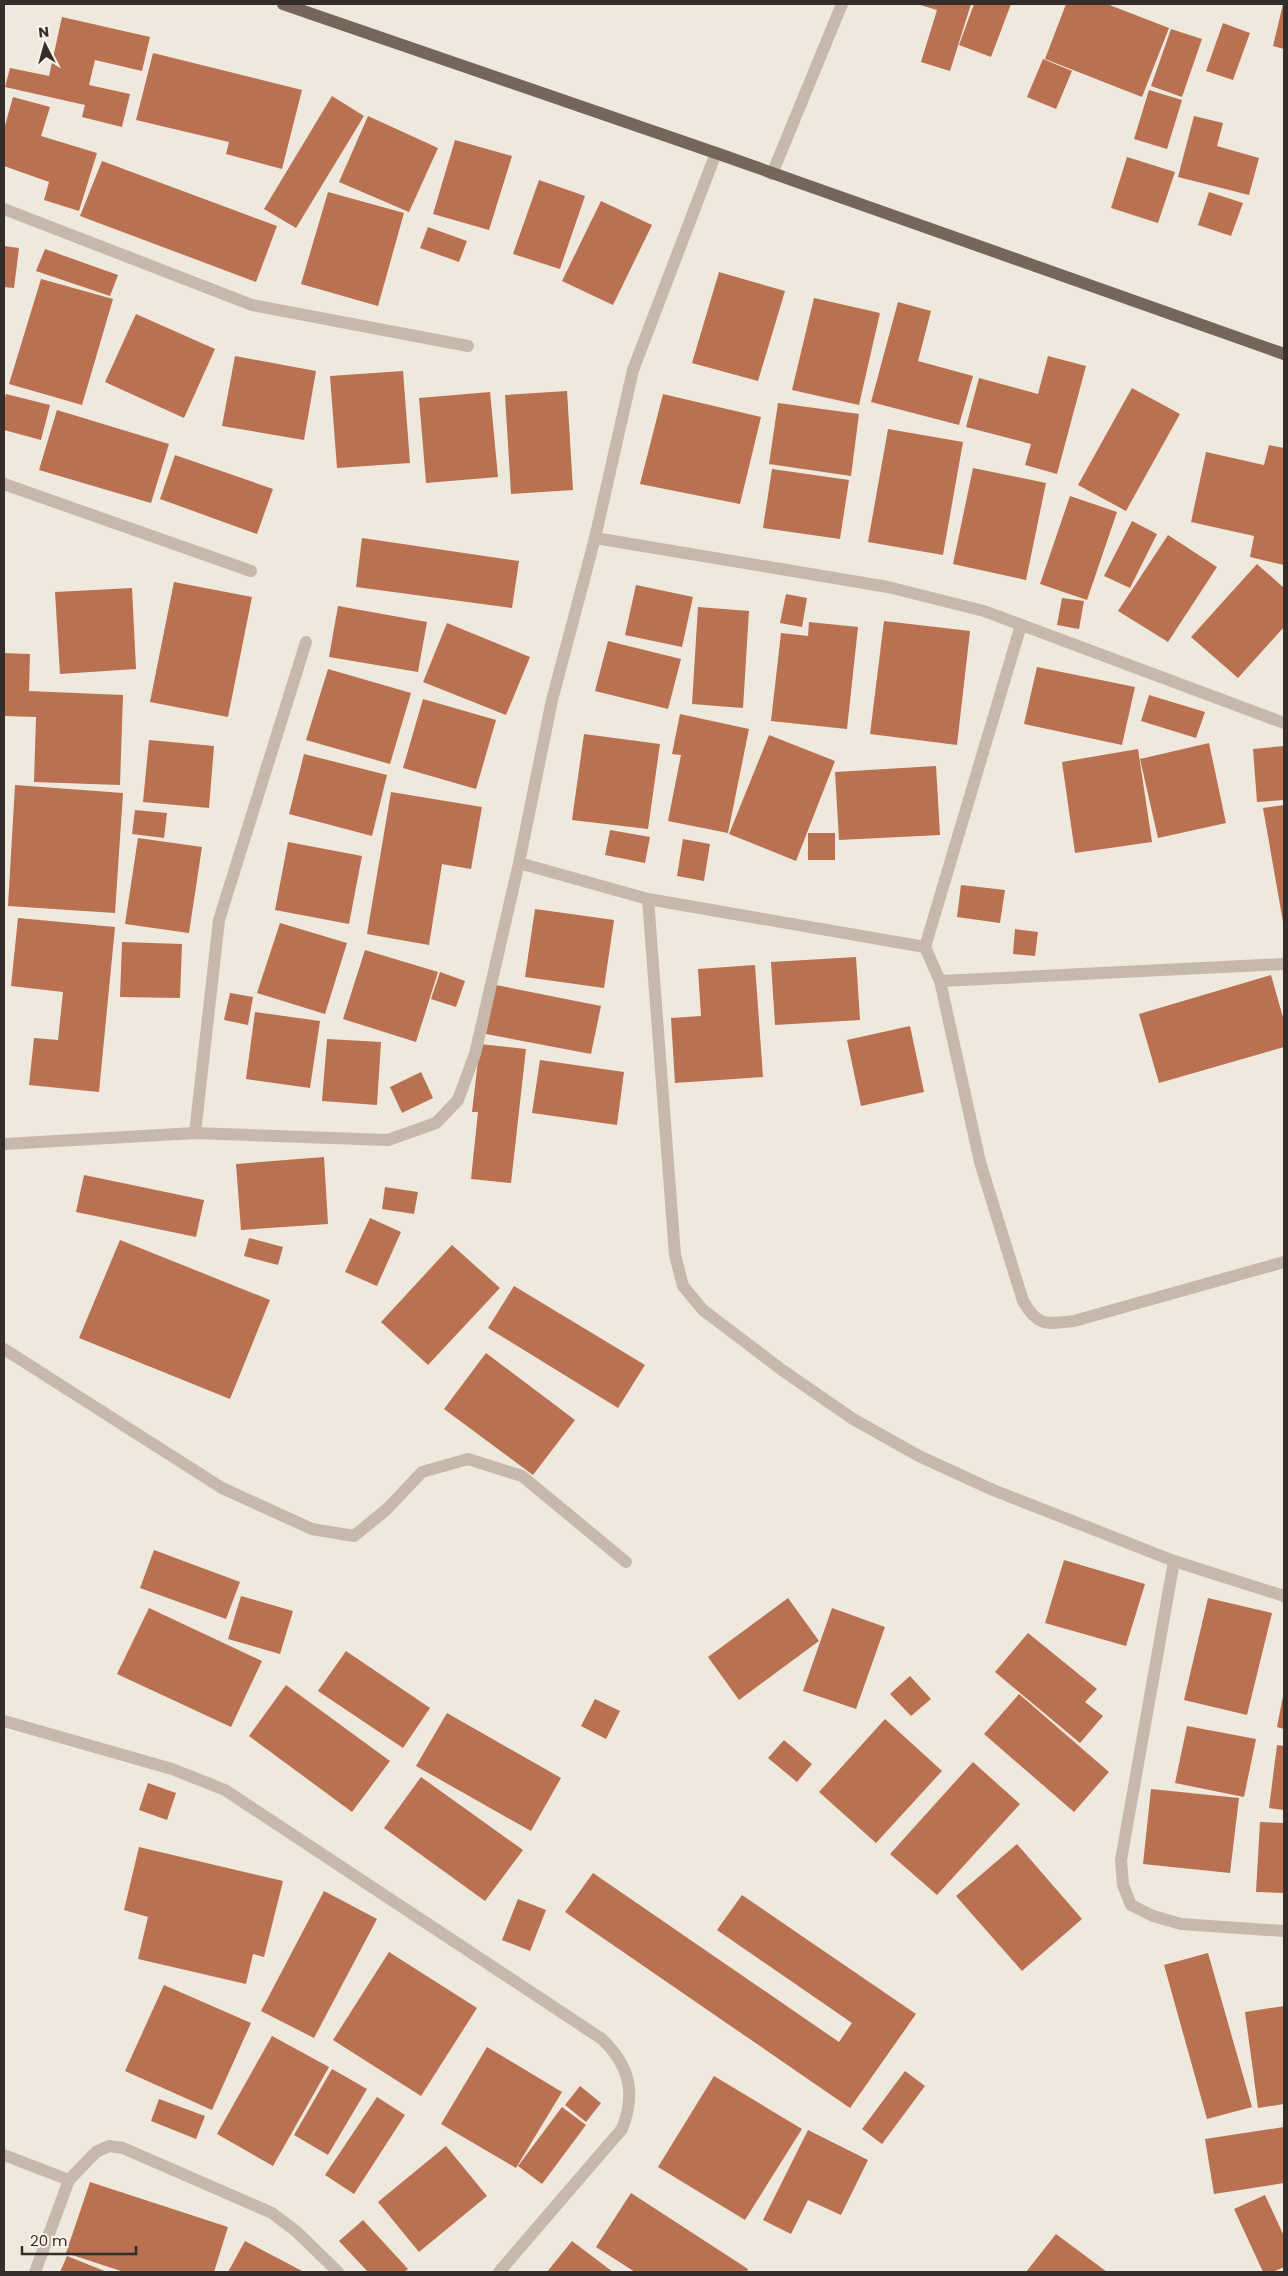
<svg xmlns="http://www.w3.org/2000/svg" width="1288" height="2276" font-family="Poppins,sans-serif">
<rect width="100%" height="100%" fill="#efe8dd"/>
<g fill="#b97152">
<path d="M917 4H971L950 71 921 62 937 10Z"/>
<path d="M974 4H1011L991 57 959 45Z"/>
<path d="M1066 4H1107L1169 28 1142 97 1045 59Z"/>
<path d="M1283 4H1284V49L1273 46Z"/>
<path d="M62 17 150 37 142 71 95 60 89 85 130 94 122 127 82 117 85 105 5 87 10 68 49 76Z"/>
<path d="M1223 23 1250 33 1233 80 1206 71Z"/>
<path d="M1171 29 1202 39 1182 97 1151 86Z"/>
<path d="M153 53 302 90 282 169 226 154 229 142 136 120Z"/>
<path d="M1043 59 1072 71 1056 109 1027 97Z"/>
<path d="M1149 90 1182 100 1167 149 1134 139Z"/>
<path d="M332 96 364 116 296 228 264 209Z"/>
<path d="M13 97 50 107 41 136 97 153 79 211 44 200 49 182 4 166V129Z"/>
<path d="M368 116 438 148 409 212 339 182Z"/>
<path d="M1194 116 1223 123 1217 146 1259 158 1249 195 1178 177Z"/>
<path d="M455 140 512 156 489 230 433 214Z"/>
<path d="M1127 157 1175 172 1158 223 1111 208Z"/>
<path d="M102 161 277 226 256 282 80 216Z"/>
<path d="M539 180 585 196 560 269 513 254Z"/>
<path d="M328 192 404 213 378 306 301 284Z"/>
<path d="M1209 192 1243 203 1231 236 1198 225Z"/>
<path d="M601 201 652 225 613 305 562 281Z"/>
<path d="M428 227 467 241 459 262 420 248Z"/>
<path d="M4 246 19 248 14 288 4 287Z"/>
<path d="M45 249 118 275 110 296 36 271Z"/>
<path d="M719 272 785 291 758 381 692 363Z"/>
<path d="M41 279 113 299 82 405 9 384Z"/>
<path d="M814 298 880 313 859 405 792 390Z"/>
<path d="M898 302 931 311 918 361 973 376 959 425 871 402Z"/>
<path d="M136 314 215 349 184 418 105 382Z"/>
<path d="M235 356 316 371 304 440 222 426Z"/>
<path d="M1048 356 1086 366 1057 474 1025 465 1031 444 966 427 979 378 1038 394Z"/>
<path d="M403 371 410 463 337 468 330 376Z"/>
<path d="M1132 388 1180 414 1126 511 1078 485Z"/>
<path d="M567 391 573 490 511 494 505 395Z"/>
<path d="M490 392 498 477 426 483 419 398Z"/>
<path d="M6 394 50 405 41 440 4 430V402Z"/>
<path d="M663 394 761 417 740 504 640 484Z"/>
<path d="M778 403 859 414 851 476 769 464Z"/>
<path d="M57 410 169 444 151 503 39 470Z"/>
<path d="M888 429 963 442 943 555 868 542Z"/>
<path d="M1269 445 1284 448V565L1250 557 1254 536 1191 522 1206 452 1264 465Z"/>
<path d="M175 455 273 489 257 534 160 499Z"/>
<path d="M973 468 1046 483 1026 580 953 564Z"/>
<path d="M772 469 849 480 840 539 763 528Z"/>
<path d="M1070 496 1117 512 1087 600 1040 584Z"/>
<path d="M1132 521 1157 534 1130 588 1104 576Z"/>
<path d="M1168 535 1217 567 1168 642 1118 611Z"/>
<path d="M362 538 519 561 512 608 356 587Z"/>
<path d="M1257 564 1284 588V627L1238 678 1191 637Z"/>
<path d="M174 582 252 597 228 717 150 702Z"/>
<path d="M636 585 693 597 682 647 625 635Z"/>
<path d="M132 588 136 669 60 674 55 592Z"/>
<path d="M786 594 807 598 802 627 780 623Z"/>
<path d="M1062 598 1084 601 1079 629 1057 625Z"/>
<path d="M338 606 427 622 418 672 329 657Z"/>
<path d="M698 607 749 611 743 708 692 704Z"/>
<path d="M884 621 970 631 957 745 870 734Z"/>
<path d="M809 622 858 627 847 729 771 721 781 633 808 636Z"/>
<path d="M447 623 530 657 506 715 423 682Z"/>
<path d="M608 641 681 659 668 709 595 691Z"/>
<path d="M4 653 30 654 29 691 123 695 120 785 34 782 36 717 4 716Z"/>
<path d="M1037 667 1135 687 1122 745 1024 724Z"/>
<path d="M328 669 411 693 390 764 306 740Z"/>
<path d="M1149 695 1205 712 1196 738 1141 721Z"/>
<path d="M423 699 496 720 476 789 403 768Z"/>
<path d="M680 714 749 729 728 833 668 821 681 755 672 754Z"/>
<path d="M584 734 660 744 648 829 572 820Z"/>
<path d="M769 735 835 761 796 861 729 834Z"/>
<path d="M149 740 214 746 209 808 143 802Z"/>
<path d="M1209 743 1226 823 1158 838 1140 759Z"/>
<path d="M1284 746V800L1257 802 1253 749Z"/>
<path d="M1138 749 1152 842 1075 853 1062 762Z"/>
<path d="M304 754 387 775 372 836 289 814Z"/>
<path d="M936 766 940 835 839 840 835 772Z"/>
<path d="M15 785 123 793 115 913 8 906Z"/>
<path d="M391 792 482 807 471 869 442 864 429 945 367 934Z"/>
<path d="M1284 805V922H1283L1263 808Z"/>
<path d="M135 810 167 813 164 838 132 834Z"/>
<path d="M610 830 650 837 645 863 605 855Z"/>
<rect x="808" y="833" width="27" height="27"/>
<path d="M138 838 202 847 189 933 125 924Z"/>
<path d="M683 839 710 844 704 881 677 876Z"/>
<path d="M288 842 362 856 349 924 275 910Z"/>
<path d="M961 885 1005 890 1000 923 957 917Z"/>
<path d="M535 909 614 920 604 988 525 977Z"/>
<path d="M18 918 115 927 99 1092 29 1085 34 1038 58 1040 63 992 11 986Z"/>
<path d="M280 923 347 943 325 1014 257 993Z"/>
<path d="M1015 929 1038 932 1035 956 1013 954Z"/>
<path d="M122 942 182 944 180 998 120 997Z"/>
<path d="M365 950 438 972 416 1042 343 1019Z"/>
<path d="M856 957 860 1020 775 1025 771 962Z"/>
<path d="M755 965 763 1077 675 1083 671 1018 701 1016 698 969Z"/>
<path d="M440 972 465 981 456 1007 431 999Z"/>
<path d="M1271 975 1284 1021V1047L1159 1083 1139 1014Z"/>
<path d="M496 985 601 1006 591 1054 486 1034Z"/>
<path d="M230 993 253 997 248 1025 224 1020Z"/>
<path d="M255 1012 320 1021 310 1088 246 1079Z"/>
<path d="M910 1026 924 1092 861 1106 847 1040Z"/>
<path d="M327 1039 381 1042 377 1105 322 1101Z"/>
<path d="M480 1044 526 1049 511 1183 471 1179 478 1112H472Z"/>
<path d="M540 1060 624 1072 617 1125 532 1113Z"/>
<path d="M421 1072 433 1098 402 1113 390 1087Z"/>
<path d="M324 1157 328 1224 241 1230 236 1164Z"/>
<path d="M84 1175 204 1200 196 1237 76 1212Z"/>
<path d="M385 1187 418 1192 414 1214 382 1209Z"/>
<path d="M370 1218 401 1232 377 1286 345 1272Z"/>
<path d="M249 1238 283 1247 278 1265 244 1256Z"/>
<path d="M120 1240 270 1300 230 1399 79 1338Z"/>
<path d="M452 1245 500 1288 428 1365 381 1322Z"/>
<path d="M514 1286 645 1365 618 1408 488 1328Z"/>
<path d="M486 1353 575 1420 533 1475 444 1409Z"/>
<path d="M154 1550 240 1582 226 1619 140 1588Z"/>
<path d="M1064 1560 1145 1584 1126 1646 1045 1623Z"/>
<path d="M241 1596 293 1611 280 1654 228 1639Z"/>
<path d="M788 1598 819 1641 739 1700 708 1657Z"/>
<path d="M1208 1598 1272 1613 1247 1715 1184 1700Z"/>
<path d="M149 1608 262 1661 231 1727 117 1674Z"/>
<path d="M832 1608 885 1627 856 1709 803 1691Z"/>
<path d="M1028 1633 1097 1689 1085 1702 1103 1716 1080 1743 995 1672Z"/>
<path d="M346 1651 430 1708 403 1748 318 1691Z"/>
<path d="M910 1676 931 1699 911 1716 890 1694Z"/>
<path d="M286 1685 390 1761 352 1812 249 1736Z"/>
<path d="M1019 1694 1109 1772 1074 1812 984 1734Z"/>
<path d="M1283 1696H1284V1729L1277 1727Z"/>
<path d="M595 1699 620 1711 606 1739 581 1726Z"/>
<path d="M447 1713 561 1778 531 1831 416 1766Z"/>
<path d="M885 1719 942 1771 876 1843 819 1792Z"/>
<path d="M1187 1726 1256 1739 1244 1797 1175 1783Z"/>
<path d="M784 1740 812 1764 797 1782 768 1758Z"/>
<path d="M1277 1745 1284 1746V1810L1269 1808Z"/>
<path d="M973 1762 1020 1804 937 1895 890 1854Z"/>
<path d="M421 1777 523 1850 485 1901 384 1828Z"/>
<path d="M148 1783 176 1793 167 1820 139 1810Z"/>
<path d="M1151 1789 1239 1798 1230 1873 1143 1864Z"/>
<path d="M1260 1822 1284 1823V1893L1256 1892Z"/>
<path d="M1017 1844 1082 1919 1022 1971 956 1896Z"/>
<path d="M139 1847 283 1881 264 1957 253 1954 246 1984 138 1959 148 1917 124 1910Z"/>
<path d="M593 1873 839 2042 852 2023 717 1930 742 1895 916 2014 850 2108 565 1912Z"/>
<path d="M324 1891 377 1919 314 2038 261 2011Z"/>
<path d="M518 1899 546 1910 530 1951 502 1940Z"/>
<path d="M389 1952 477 2008 421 2096 333 2040Z"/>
<path d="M1208 1953 1252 2107 1207 2119 1164 1965Z"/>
<path d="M164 1985 251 2023 212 2110 125 2071Z"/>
<path d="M1284 2006V2104L1258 2108 1245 2012Z"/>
<path d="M272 2036 329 2067 273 2166 217 2134Z"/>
<path d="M487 2047 562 2092 516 2168 441 2124Z"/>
<path d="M332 2069 367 2089 328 2155 294 2135Z"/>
<path d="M905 2071 925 2086 882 2144 862 2129Z"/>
<path d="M714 2076 802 2129 745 2220 658 2167Z"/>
<path d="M580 2086 601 2103 586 2122 565 2105Z"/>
<path d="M377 2097 405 2115 354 2194 325 2175Z"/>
<path d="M159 2099 205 2116 196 2139 151 2121Z"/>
<path d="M562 2107 586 2125 542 2184 518 2166Z"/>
<path d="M1284 2127V2183L1214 2194 1205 2139Z"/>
<path d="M808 2130 868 2160 841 2215 808 2200 791 2234 763 2220Z"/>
<path d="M446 2146 487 2196 419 2252 378 2202Z"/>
<path d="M90 2182 228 2227 214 2272H124L66 2253Z"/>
<path d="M631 2193 748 2269 747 2272H635L596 2247Z"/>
<path d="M1265 2195 1283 2234 1284 2233V2267L1273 2272H1263L1234 2209Z"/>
<path d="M363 2220 408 2269 404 2272H368L339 2241Z"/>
<path d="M1056 2234 1107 2272H1026Z"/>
<path d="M245 2241 304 2272H228Z"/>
<path d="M572 2241 613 2272H547Z"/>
<path d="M67 2256 107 2272H60Z"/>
</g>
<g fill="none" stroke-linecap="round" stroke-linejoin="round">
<g stroke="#c6b9ab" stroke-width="12">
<path d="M772 174 842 4"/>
<path d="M4 209 252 305 468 346"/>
<path d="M4 484 251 571"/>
<path d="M595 538 888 587 984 611 1284 723"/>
<path d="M1021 625 925 947 940 981 980 1162 1023 1301C1038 1327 1046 1324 1074 1321L1284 1262"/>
<path d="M519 863 648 899 925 947"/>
<path d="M648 899 675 1255 683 1286 703 1310 782 1370 853 1419 919 1456 993 1490 1174 1561 1284 1596"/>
<path d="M940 981 1284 964"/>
<path d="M195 1133 219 920 306 642"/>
<path d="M4 1144 195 1133 388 1140 436 1123 458 1100 475 1054 519 863 552 700 595 538 633 370 716 153"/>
<path d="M4 1349 222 1488 312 1529 354 1536 387 1509 422 1472 468 1459 522 1476 626 1562"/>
<path d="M1174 1561 1121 1860 1123 1885 1131 1905 1153 1916 1181 1924 1284 1931"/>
<path d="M4 1721 172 1769 225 1790 602 2039C630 2066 636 2093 622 2129L499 2272"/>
<path d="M4 2155 69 2180"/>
<path d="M35 2272 69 2180 96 2152 109 2146 123 2148 272 2213 297 2232 338 2272"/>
</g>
<path stroke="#75665c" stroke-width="12" d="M283 4 716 153 1284 354"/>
</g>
<rect width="1288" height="2276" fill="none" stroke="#352d29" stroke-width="10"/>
<g transform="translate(45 45) rotate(354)" stroke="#f8f2e9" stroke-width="4" paint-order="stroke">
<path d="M0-4L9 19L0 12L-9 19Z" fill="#352d29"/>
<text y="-8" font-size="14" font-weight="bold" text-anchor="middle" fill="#352d29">N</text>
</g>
<path d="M22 2246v8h114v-8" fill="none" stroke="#352d29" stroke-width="2.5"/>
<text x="30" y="2246" font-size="15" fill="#352d29" stroke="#f8f2e9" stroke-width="4" paint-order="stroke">20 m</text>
</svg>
